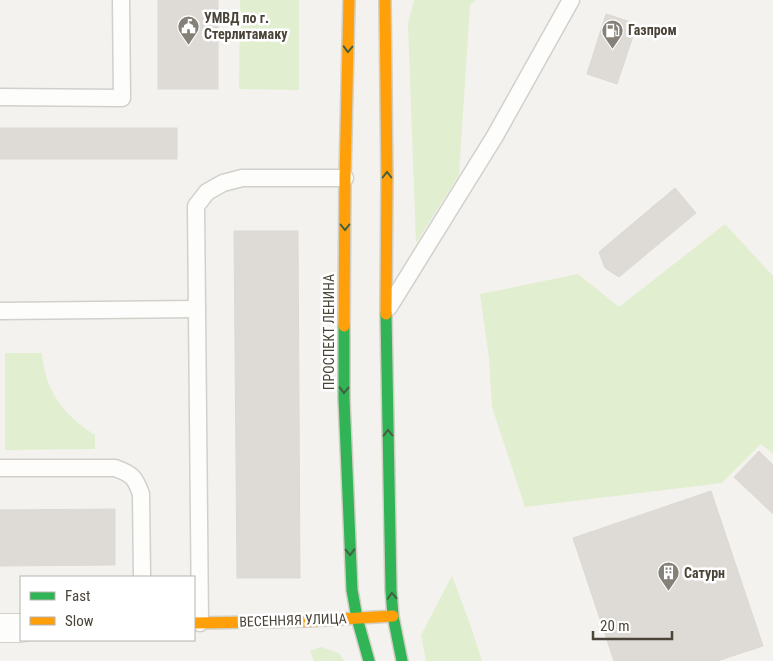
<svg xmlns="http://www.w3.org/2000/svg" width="773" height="661" font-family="'Roboto Condensed',sans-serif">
<rect width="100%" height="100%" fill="#f4f2ee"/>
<g fill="#e1eecf">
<path d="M240 0H299V90L239 89Z"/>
<path d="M414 0H476L470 5 459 175 416 243 408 24Z"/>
<path d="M725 224 773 276V454L761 444 722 483 525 507 492 407 489 358 480 294 578 274 619 307Z"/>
<path d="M5 353H42C45 391 63 415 95 435V449L5 450Z"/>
<path d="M452 576 470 624 482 661H426L421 635Z"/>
<path d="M321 647 339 653 344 661H314L310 651Z"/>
</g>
<g fill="#dedbd6" stroke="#dcd9d4">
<rect x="158" y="0" width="60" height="89"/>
<path d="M606 14 637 24 617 84 587 74Z"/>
<rect x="0" y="128" width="177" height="31"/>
<path d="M675 188 696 213 619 277 605 268 599 252Z"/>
<path d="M234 231H298L300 578H237Z"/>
<path d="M759 451 773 465V514L734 477Z"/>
<path d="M711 491 763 646 717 661H614L573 538Z"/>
<path d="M115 509V565L0 566V510Z"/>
</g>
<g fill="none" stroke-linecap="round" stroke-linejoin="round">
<defs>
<g id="lane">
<path d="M0 97 122 98 121 0"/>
<path d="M389 307 495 136 571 0"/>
<path d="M0 311 197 309"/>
<path d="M0 468H115C132 474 135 477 141 494L142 577"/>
<path d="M200 623 196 206 207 192 223 183 242 178H345"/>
</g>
<path id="street" d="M0 628H21"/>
<g id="fast">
<path d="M386 314 391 590 393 616 402 661"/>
<path d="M344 326V399L352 590 357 618 369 661"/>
</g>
<g id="slow">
<path d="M385 0 387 178 386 314"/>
<path d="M344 326 345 178 349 0"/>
<path d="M194 623 308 621 393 616"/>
</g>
</defs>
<use href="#lane" stroke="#d2d0cb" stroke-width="19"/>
<use href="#street" stroke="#d2d0cb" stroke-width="30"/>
<use href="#fast" stroke="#d3cfc5" stroke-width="14"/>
<use href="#slow" stroke="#d3cfc5" stroke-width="14"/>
<use href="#lane" stroke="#fdfdfc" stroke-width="16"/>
<use href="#street" stroke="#fdfdfc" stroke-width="28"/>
<use href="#fast" stroke="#30b455" stroke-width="11"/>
<use href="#slow" stroke="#ff9f0a" stroke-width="11"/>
</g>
<defs><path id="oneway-chevron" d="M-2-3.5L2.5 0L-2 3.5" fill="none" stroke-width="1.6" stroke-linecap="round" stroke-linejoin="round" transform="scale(1.25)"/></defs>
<g stroke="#446040">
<use href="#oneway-chevron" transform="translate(348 49) rotate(92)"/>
<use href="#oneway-chevron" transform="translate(387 175) rotate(-90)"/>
<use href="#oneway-chevron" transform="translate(345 227) rotate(90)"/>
<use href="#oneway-chevron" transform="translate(344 390) rotate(91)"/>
<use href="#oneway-chevron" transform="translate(388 433) rotate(-91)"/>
<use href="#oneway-chevron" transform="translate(350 552) rotate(88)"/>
<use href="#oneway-chevron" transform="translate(392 596) rotate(-94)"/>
</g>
<defs>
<symbol id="civic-pin" viewBox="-11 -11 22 30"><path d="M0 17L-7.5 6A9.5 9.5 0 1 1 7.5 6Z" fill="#868178" stroke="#fff"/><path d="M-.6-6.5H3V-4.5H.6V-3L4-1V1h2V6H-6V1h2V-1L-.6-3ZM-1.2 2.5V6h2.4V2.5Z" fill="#fff"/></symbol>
<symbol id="fuel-pin" viewBox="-11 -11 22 30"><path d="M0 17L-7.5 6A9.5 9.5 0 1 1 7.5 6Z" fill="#868178" stroke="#fff"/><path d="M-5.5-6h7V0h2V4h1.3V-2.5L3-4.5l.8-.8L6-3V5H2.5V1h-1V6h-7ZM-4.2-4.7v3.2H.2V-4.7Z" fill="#fff"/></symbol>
<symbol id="building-pin" viewBox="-11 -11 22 30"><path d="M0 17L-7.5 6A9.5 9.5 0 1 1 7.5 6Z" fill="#868178" stroke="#fff"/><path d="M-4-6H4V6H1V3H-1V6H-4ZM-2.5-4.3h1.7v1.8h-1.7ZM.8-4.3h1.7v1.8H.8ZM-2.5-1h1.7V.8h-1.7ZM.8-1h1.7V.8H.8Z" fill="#fff"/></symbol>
</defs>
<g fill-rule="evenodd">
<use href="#civic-pin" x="176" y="14" width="25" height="34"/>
<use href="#fuel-pin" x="600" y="18" width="25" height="34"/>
<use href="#building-pin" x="656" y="560" width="25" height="34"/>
</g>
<g text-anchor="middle" stroke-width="5" stroke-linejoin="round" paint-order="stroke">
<g font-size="14" font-weight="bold" fill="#4b4439" stroke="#fff" text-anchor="start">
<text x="204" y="23">УМВД по г.<tspan x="204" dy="16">Стерлитамаку</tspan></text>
<text x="628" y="35">Газпром</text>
<text x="684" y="578">Сатурн</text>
</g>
<g font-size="14" fill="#4b4439" stroke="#fff">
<text transform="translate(329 332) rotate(-90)" y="5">ПРОСПЕКТ ЛЕНИНА</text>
<text transform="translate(293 620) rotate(-2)" y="5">ВЕСЕННЯЯ УЛИЦА</text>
</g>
</g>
<rect x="20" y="576" width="175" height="65" fill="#ffffff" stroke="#b7b4b0"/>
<rect x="30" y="592" width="25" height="8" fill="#30b455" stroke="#b7b4b0"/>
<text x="65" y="601" font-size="15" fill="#4b4439">Fast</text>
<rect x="30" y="617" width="25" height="8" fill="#ff9f0a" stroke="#b7b4b0"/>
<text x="65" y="626" font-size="15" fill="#4b4439">Slow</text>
<path d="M593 631v8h79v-8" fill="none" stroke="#4b4439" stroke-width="2.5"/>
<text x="600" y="631" font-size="15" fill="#4b4439" stroke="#ffffff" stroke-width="4" paint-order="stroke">20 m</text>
</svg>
